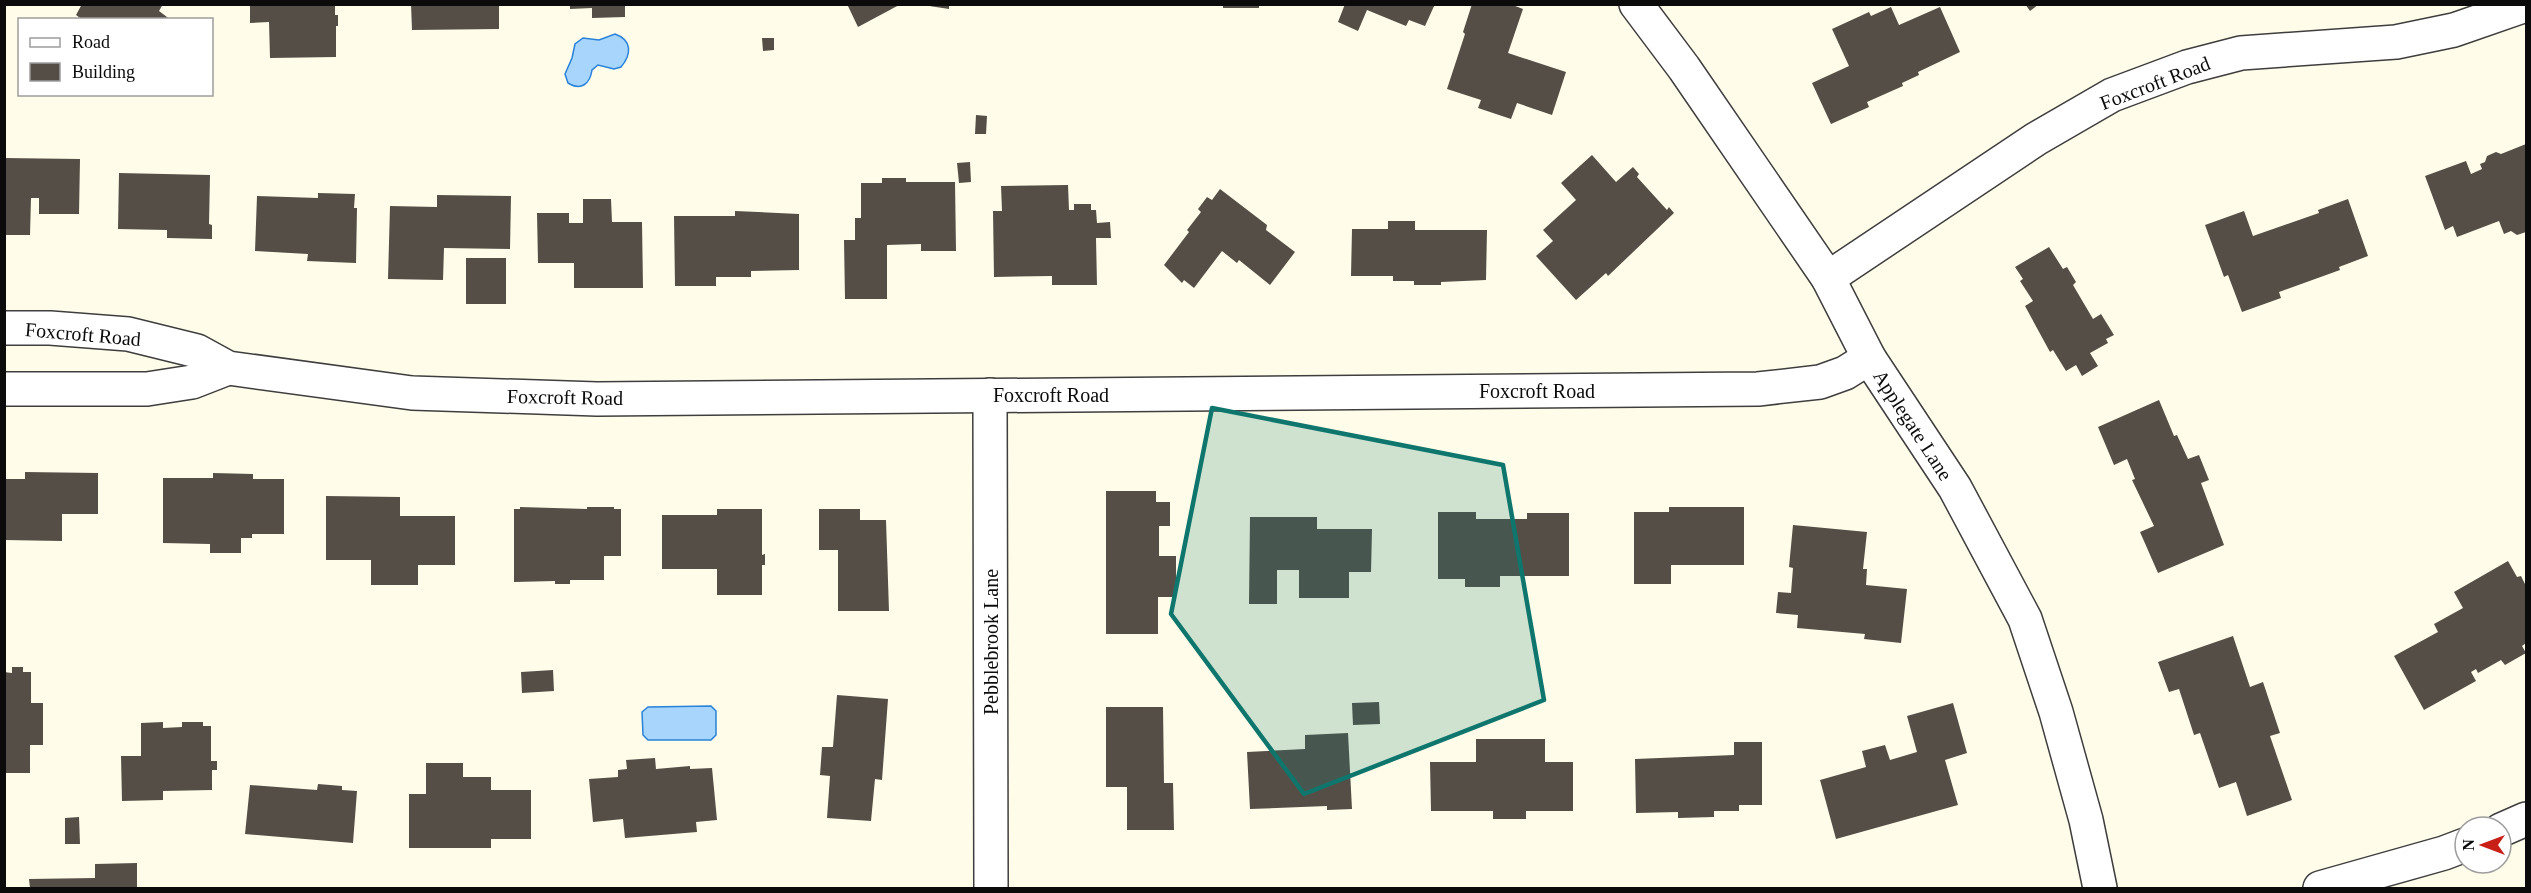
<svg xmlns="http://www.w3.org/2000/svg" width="2531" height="893" font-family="Georgia,serif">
<rect width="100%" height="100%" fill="#fffde9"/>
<g fill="#a8d5fc" stroke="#2882da" stroke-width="1.5">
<path d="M615 34C632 40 632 54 621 67L614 69 598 65 592 70C590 84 581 91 568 83L565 74 572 58 575 44 583 38 599 40Z"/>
<path d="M711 706 716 711V735L711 740H648L643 735 642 712 648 707Z"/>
</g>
<g fill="#554e47">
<path d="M82 4H163L159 11 171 20H83L76 15Z"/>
<path d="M250 4H335V15H338V26H336V57L270 58 269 22 250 23Z"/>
<path d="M411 4H499V29L412 30Z"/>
<path d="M570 4H625V17L592 18V8L570 9Z"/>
<path d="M847 4H901L858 27Z"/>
<path d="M916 4H949V9Z"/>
<rect x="1223" y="4" width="36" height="4"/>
<path d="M1345 4H1435L1425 26 1409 20 1406 26 1367 10 1358 31 1338 22Z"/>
<path d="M1472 4H1510L1523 9 1508 53 1566 72 1552 115 1517 103 1511 119 1478 108 1481 100 1447 89 1465 34 1463 32Z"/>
<path d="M2025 4H2039L2030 11Z"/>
<path d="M1891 7 1899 25 1940 7 1960 52 1918 72 1919 75 1902 83 1903 86 1867 102 1869 107 1831 124 1812 83 1849 66 1832 29 1869 12 1871 16Z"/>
<path d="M762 38H774V50L763 51Z"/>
<path d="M976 115 987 116 986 134H975Z"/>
<path d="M2526 144V232L2517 235 2511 231 2504 234 2499 221 2457 237 2453 226 2445 230 2425 176 2466 161 2471 174 2482 169 2480 164 2485 162 2487 156 2496 152 2501 154Z"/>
<path d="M1592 155 1616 182 1633 167 1639 174 1637 177 1667 210 1669 207 1674 213 1608 276 1606 273 1576 300 1536 256 1553 241 1543 230 1576 200 1561 183Z"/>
<path d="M4 158 80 159 79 214H39V198H31L30 235H4Z"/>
<path d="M970 162 971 182 959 183 957 163Z"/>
<path d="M119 173 210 175 209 224 212 225V239L167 238V230L118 229Z"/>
<path d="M882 178H906V182H955L956 251H921V244L887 245V299H845L844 240H855V218H861V183H882Z"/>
<path d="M1068 185 1069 210H1074V204H1091V210H1096L1097 223 1110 222 1111 238H1096L1097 285H1052V276L994 277 993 211H1002L1001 186Z"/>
<path d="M1220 189 1267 225 1266 230 1295 252 1270 285 1239 260 1237 263 1222 251 1194 288 1184 280 1182 283 1164 265 1189 232 1187 230 1201 212 1198 209 1207 197 1212 200Z"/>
<path d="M318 193 355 194 354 208H357L356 263 307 261 308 254 255 251 257 196 318 198Z"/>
<path d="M437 195 511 196 510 249 444 248 443 280 388 279 390 206 437 207Z"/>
<path d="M583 199H611L612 222H642L643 288H574V263H538L537 213H569V223H583Z"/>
<path d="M2348 199 2368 256 2339 267 2340 270 2279 292 2281 298 2242 312 2228 275 2224 277 2205 225 2244 211 2253 236 2319 213 2318 210Z"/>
<path d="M735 211 799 214V270L751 271V277H716V286H675L674 216H735Z"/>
<path d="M1388 221H1415V230H1487L1486 280 1441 282V285H1414V281H1393V276H1351L1352 229H1388Z"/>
<path d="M2049 247 2063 269 2067 267 2076 282 2073 285 2093 319 2101 314 2114 335 2106 339 2108 343 2090 353 2098 366 2082 376 2076 365 2066 371 2053 350 2050 352 2025 306 2033 301 2020 281 2023 279 2015 267Z"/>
<rect x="466" y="258" width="40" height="46"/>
<path d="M2159 400 2174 436 2177 435 2188 459 2199 455 2209 480 2201 483 2224 545 2158 573 2140 532 2154 526 2132 480 2135 479 2127 459 2114 465 2098 427Z"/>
<path d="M25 472 98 473V514H62V541L4 540V479H25Z"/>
<path d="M213 473 253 474V479H284V534H252V538H241V553H210V544L163 543V478H213Z"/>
<path d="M1106 491H1156V502H1170V526H1159V556H1176V597H1158V634H1106Z"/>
<path d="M326 496 400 497V516H455V565H418V585H371V560H326Z"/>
<path d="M520 507 587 509V507H614V509H621V556H604V580H570V584H555V581L514 582V509H520Z"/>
<path d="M1669 507H1744V565H1671V584H1634V512H1669Z"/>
<path d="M717 509H762V555L765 554V565H762V595H717V569H662V515H717Z"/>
<path d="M819 509H860V520H886L889 611H838V550H819Z"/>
<path d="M1438 512H1476V519H1527V513H1569V576H1500V587H1465V579H1438Z"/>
<path d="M1250 517H1317V529H1372L1371 572H1349V598H1299V570H1277V604H1249Z"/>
<path d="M1793 525 1867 532 1863 569H1867L1866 585 1907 589 1901 643 1864 639 1865 634 1797 628 1798 615 1776 613 1778 592 1791 593 1793 568 1789 567Z"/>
<path d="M2508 561 2517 577 2521 576 2526 586V643L2522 646 2526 653 2505 665 2501 660 2478 673 2476 669 2471 672 2476 681 2424 710 2394 656 2438 632 2434 624 2463 608 2454 592Z"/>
<path d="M2233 636 2250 687 2263 682 2280 733 2270 736 2292 800 2247 816 2236 782 2219 788 2200 733 2194 735 2179 689 2169 692 2158 662Z"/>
<path d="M12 667H23V672H31V703H43V745H30V773H4V672L12 673Z"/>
<path d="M553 670 554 691 522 693 521 672Z"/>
<path d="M837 695 888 699 882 780 875 779 871 821 827 818 830 776 820 775 822 747H833Z"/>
<path d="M1379 702 1380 724 1353 725 1352 703Z"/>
<path d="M1953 703 1967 753 1945 760 1958 805 1836 839 1820 780 1866 767 1862 751 1885 745 1890 760 1917 752 1907 716Z"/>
<path d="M1106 707H1163L1164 783H1173L1174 830H1127V787H1106Z"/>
<path d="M163 722V728L182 727V722H203V726H211V761H217V770H212V790L163 791V800L122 801 121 756H141V723Z"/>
<path d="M1348 733 1352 809 1327 810V806L1250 809 1247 752 1305 749V735Z"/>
<path d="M1476 739H1545V762H1573V811H1526V819H1493V811H1431L1430 762H1476Z"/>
<path d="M1734 742H1762V805H1739V811H1714V817L1678 818V812L1636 813 1635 759 1734 755Z"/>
<path d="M655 758 656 769 690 766V769L712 768 717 820 696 822 697 832 625 838 623 819 593 822 589 779 618 777V770L627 769 626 760Z"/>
<path d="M426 763H463V777H491V790H531V839H491V848H409V794H426Z"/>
<path d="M318 784 342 786V790L357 791 353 843 245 834 250 785 317 790Z"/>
<path d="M79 817 80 844H65V818Z"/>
<path d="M137 863V888H30L29 879 95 878V864Z"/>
</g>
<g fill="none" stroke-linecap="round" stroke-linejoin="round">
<defs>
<g id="minor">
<path d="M1636 4 1684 68 1828 278 1869 358 1955 488 2025 619 2056 712 2086 820 2100 888"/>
<path d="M1828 278 2036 139 2112 95 2187 67 2241 53 2396 42 2454 30 2526 5"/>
<path d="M4 328H50L128 334 197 351 228 368 412 393 597 399 1758 389 1820 382 1845 373 1869 358"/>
<path d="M4 389H147L192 382 228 368"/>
<path d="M990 395 991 888"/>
<path d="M2501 830 2526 819"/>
<path d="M2320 888 2444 853 2465 845"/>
</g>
</defs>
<use href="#minor" stroke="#3e3e3e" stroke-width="36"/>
<use href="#minor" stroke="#fff" stroke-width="33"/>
</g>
<path fill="#0f766e" fill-opacity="0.2" stroke="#0f766e" stroke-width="4.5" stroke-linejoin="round" d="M1212 408 1503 465 1544 700 1304 794 1171 614Z"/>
<g text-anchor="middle" stroke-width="6" stroke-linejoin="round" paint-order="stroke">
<g font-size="20" fill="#0b0b0b" stroke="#fff">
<text transform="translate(2155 83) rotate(-21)" y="7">Foxcroft Road</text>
<text transform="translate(83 334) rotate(5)" y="7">Foxcroft Road</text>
<text x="1537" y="398">Foxcroft Road</text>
<text x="1051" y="402">Foxcroft Road</text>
<text transform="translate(565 397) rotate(1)" y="7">Foxcroft Road</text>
<text transform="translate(1913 425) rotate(57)" y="7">Applegate Lane</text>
<text transform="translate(991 642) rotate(-90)" y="7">Pebblebrook Lane</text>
</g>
</g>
<rect width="2531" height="893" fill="none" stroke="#0b0b0b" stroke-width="12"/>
<rect x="18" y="18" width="195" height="78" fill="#ffffff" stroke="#9d9d9d" stroke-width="1.5"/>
<rect x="30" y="38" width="30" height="9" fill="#ffffff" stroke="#9d9d9d" stroke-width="1.5"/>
<text x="72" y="48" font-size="18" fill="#0b0b0b">Road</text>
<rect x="30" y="63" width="30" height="18" fill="#554e47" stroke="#9d9d9d" stroke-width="1.5"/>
<text x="72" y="78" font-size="18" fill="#0b0b0b">Building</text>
<g transform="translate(2483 845) rotate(270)"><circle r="28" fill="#ffffff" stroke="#9d9d9d" stroke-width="1.5"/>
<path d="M0-4.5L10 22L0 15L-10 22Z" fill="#c81f17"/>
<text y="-9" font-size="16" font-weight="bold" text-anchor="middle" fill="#0b0b0b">N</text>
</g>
</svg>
